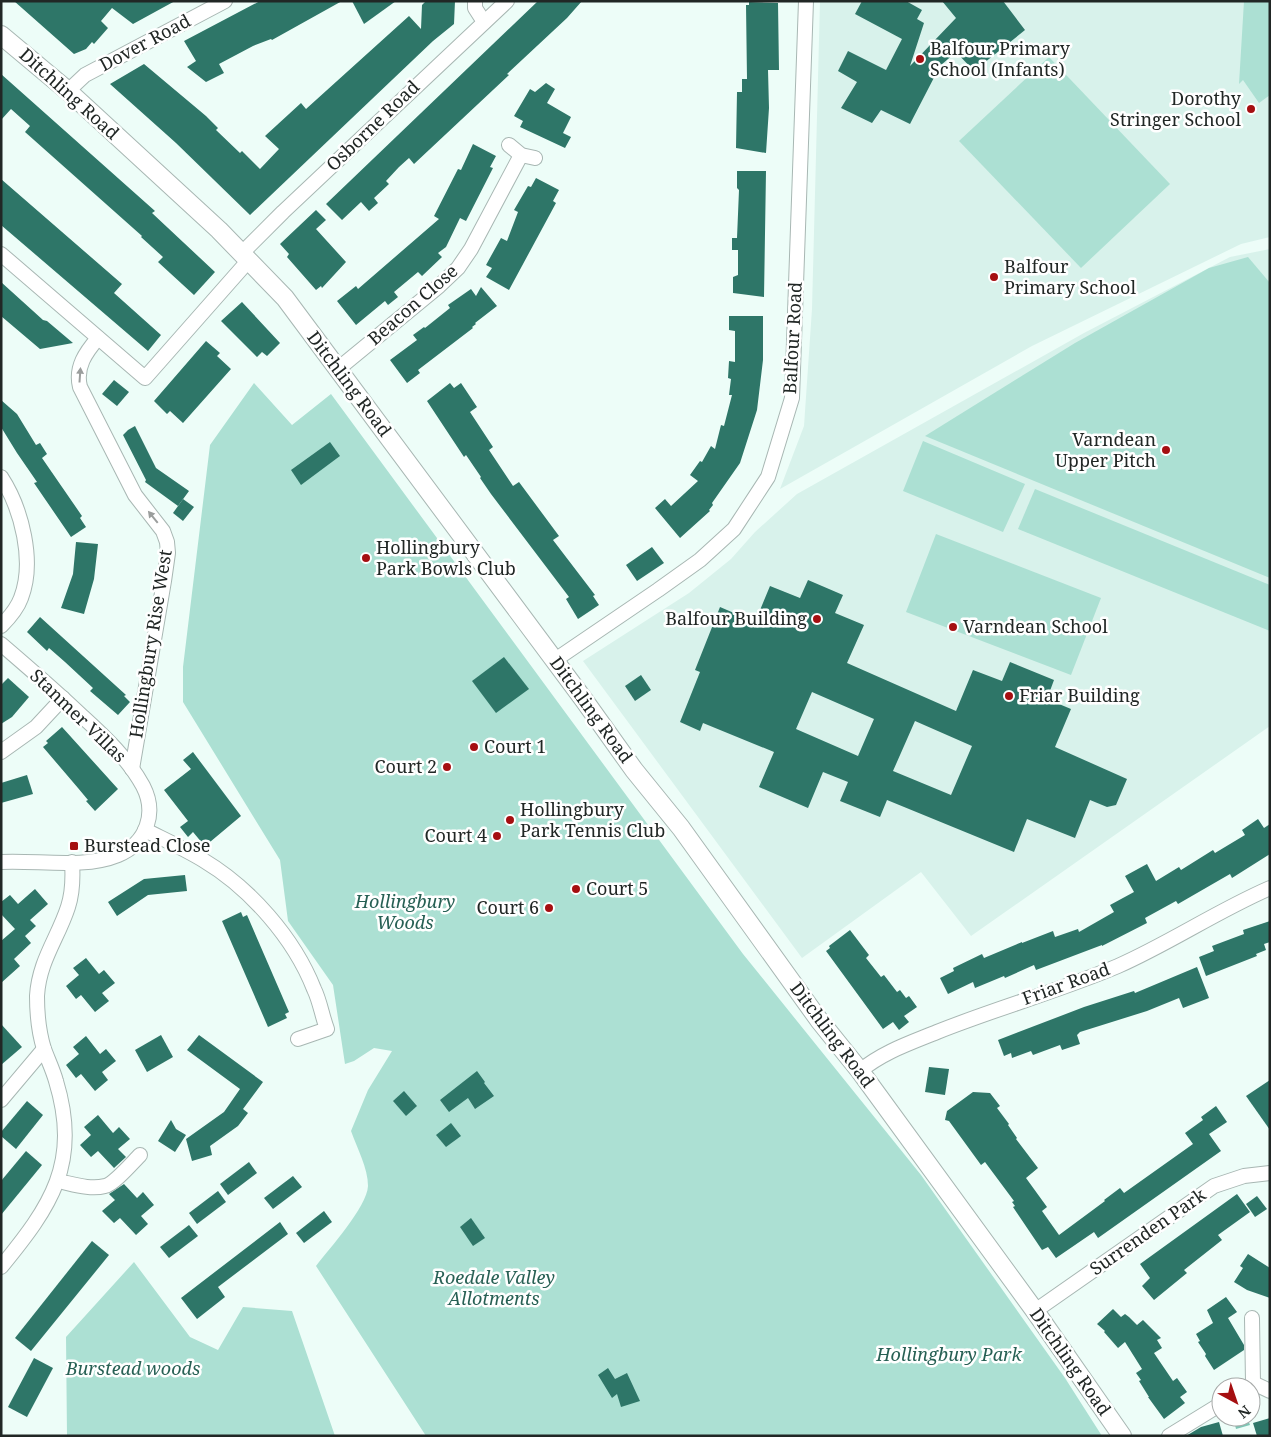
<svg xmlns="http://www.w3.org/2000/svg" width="1271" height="1437" font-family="'Noto Serif',serif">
<rect width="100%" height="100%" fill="#edfdf8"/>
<g fill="#d8f2eb">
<path d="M820 1H1270V237L1241 244 1032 346 780 489 804 426 812 309Z"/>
<path d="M1270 249V726L971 936 921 872 802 958 583 661 689 593 731 559 755 532 797 494 1084 333 1230 257Z"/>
</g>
<g fill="#ace0d3">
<path d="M1244 1H1270V95L1259 103 1243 80 1239 84Z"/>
<path d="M1049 57 1170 184 1081 268 959 141Z"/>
<path d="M1248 257 1270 283V578L925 436 1075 343 1209 268Z"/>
<path d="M254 383 292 425 331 394 743 954 921 1175 1065 1378 1102 1436H426L316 1266C329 1249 367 1207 368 1186 368 1168 357 1148 351 1131L368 1090 392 1051 374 1048 354 1061 345 1064 333 985 288 921 280 860 183 702V667L210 445Z"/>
<path d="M923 441 1025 484 1003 532 903 491Z"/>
<path d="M1035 489 1270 585V631L1018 529Z"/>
<path d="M936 534 1101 598 1071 675 906 612Z"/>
<path d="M134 1262 190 1337 218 1350 243 1307 292 1311 335 1436H67L66 1337Z"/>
</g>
<path fill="#7ec4b4" d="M1240 1417H1247L1250 1425 1236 1429 1234 1421 1241 1419Z"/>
<g fill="#2e7668" fill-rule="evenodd">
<path d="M14 1H175L133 24 112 8 101 21 108 28 94 44 92 42 86 49 74 54Z"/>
<path d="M260 1H342L272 40 271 39 253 46 219 64 224 73 206 82 187 67 196 61 184 41Z"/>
<path d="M352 1H396L364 24Z"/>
<path d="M426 1H455L454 24 433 41 250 215 176 143 110 84 144 64 206 116 218 128 216 130 240 153 242 151 260 169 279 149 265 136 301 103 306 109 409 16 421 29 422 5Z"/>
<path d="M538 1H582L567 18 507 74 509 75 414 164 409 158 399 167 386 181 389 184 374 198 378 203 369 211 361 202 342 220 326 204Z"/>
<path d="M862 1H906L922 10 917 19 924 23 910 66 956 18 942 1H1003L1025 30 974 71 956 52 940 66 910 124 881 110 872 123 841 108 857 82 838 71 848 51 886 70 902 39 855 14Z"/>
<path d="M749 2 778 3 779 70H768L769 108 766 153 736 148 737 92H742V79H747L746 5H749Z"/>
<path d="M1 74 155 211 152 213 215 272 194 295 158 262 163 257 141 237 142 236 25 132 30 126 11 109 1 120Z"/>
<path d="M546 83 555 89 547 103 571 117 563 133 571 137 565 148 520 127 523 121 514 116 530 89 535 92Z"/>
<path d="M473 144 496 156 490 167 493 168 466 221 460 218 446 247 438 253 442 257 422 276 418 272 394 292 398 297 388 305 385 301 356 325 337 301 356 286 358 289 439 219 434 216 458 169 461 170Z"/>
<path d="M737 171H766L764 297 733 293V277L738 275V250H732V238H737L739 190 737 188Z"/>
<path d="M536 178 559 190 553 201 556 203 509 290 486 277 492 268 486 265 501 238 507 241 518 212 514 210 528 186 531 187Z"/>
<path d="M1 179 122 284 114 293 161 335 148 351 1 225Z"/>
<path d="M316 210 326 220 316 229 346 262 322 288 321 286 316 290 287 257 289 254 280 244Z"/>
<path d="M1 282 43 320 47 321 73 343 40 349 1 316Z"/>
<path d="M481 287 497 306 475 323 476 324 472 327 473 328 418 370 420 373 407 383 390 360 417 340 413 335 424 327 425 328 450 308 448 305 471 289 476 296Z"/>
<path d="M242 302 280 343 267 356 262 352 257 357 221 321Z"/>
<path d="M729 316H763V360L757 410 740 463 712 503 713 505 709 510 710 511 680 538 655 508 665 499 671 506 698 481 690 475 700 461 702 462 711 446 715 449 721 425 724 426 732 395H729L731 379 728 378 729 361 735 362V331L729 330Z"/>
<path d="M206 341 220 353 217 356 231 369 183 423 170 411 167 414 154 401Z"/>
<path d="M114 380 129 392 117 406 102 394Z"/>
<path d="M450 383 454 388 461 383 477 407 470 412 493 447 489 450 513 486 519 482 559 536 553 540 595 595 593 596 599 605 578 619 566 599 569 597 491 494 480 478 481 477 466 455 464 457 427 401Z"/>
<path d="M1 400 17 414 36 445 40 443 47 454 42 458 82 516 80 518 86 527 71 537 34 483 37 482 17 453 1 427Z"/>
<path d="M135 426 156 468 189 491 178 506 145 482 146 480 123 435 128 430Z"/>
<path d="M330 442 340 456 301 485 291 470Z"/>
<path d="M183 499 194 507 183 521 173 513Z"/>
<path d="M76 542 98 544 94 579 84 614 61 608 73 574Z"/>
<path d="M652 547 664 563 637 581 626 565Z"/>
<path d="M808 580 843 595 835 613 864 625 847 663 956 711 973 670 1002 681 1010 662 1054 680 1047 699 1071 709 1055 747 1127 779 1116 805 1107 807 1090 800 1075 838 1027 819 1014 852 887 800 880 817 840 801 848 782 823 772 808 808 759 787 774 752 703 723 700 731 680 722 700 672 695 670 720 607 755 622 770 586 800 598ZM812 692 874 719 858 756 796 729ZM915 721 972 746 951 795 893 771Z"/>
<path d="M40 617 126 695 124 696 130 702 118 715 90 691 93 688 65 662 49 648 47 651 27 632Z"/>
<path d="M504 657 529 689 496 713 472 681Z"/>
<path d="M641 675 651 690 635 701 625 686Z"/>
<path d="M8 678 29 697 12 717 1 724V685Z"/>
<path d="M62 727 118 789 95 811 86 801 88 800 78 788 43 747 48 743 46 741Z"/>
<path d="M193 752 241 816 210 842 209 840 203 844 193 832 188 837 180 827 188 821 164 790 191 769 183 760Z"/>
<path d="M27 775 33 794 1 803V783Z"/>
<path d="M1258 819 1264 828 1270 824V854L1232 878 1230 874 1178 904 1176 901 1145 918 1147 923 1102 946V945L1036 970 1034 965 1005 978 1004 976 975 988 973 982 948 994 940 978 954 971 953 968 982 954 984 958 1022 942V943L1053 931 1055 937 1078 929 1079 932 1114 912 1110 905 1134 892 1125 876 1147 864 1156 881 1179 867 1181 870 1213 850 1215 853 1245 835 1242 830Z"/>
<path d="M185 875 187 891 148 895 117 916 108 902 144 879Z"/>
<path d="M35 889 48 904 30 920 36 926 25 936 31 943 14 959 20 966 1 983V941L15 929 1 914V902L10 895 18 904Z"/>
<path d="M241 912 243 917 247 915 289 1012 285 1014 287 1018 268 1027 222 921Z"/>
<path d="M1270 921V942L1264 944 1266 950 1256 954 1257 956 1206 976 1199 957 1214 951 1212 946 1244 934 1243 930Z"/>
<path d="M850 930 869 955 866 958 881 977 884 975 897 992 900 990 906 998 909 996 917 1007 904 1016 909 1022 899 1030 893 1022 883 1029 826 951 830 948 829 946Z"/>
<path d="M86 958 99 974 104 970 115 983 102 993 109 1001 95 1012 81 995 76 999 66 986 79 975 73 968Z"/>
<path d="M1197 967 1209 998 1183 1008 1179 998 1147 1011 1080 1032 1077 1035 1080 1044 1062 1050 1060 1045 1033 1055 1031 1051 1012 1058 1011 1053 1004 1056 998 1040 1084 1007 1134 991 1135 993Z"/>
<path d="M1 1024 22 1047 1 1065Z"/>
<path d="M161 1035 173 1057 147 1072 135 1050Z"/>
<path d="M199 1035 263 1082 243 1109 248 1113 238 1126 210 1146 212 1155 192 1161 186 1139 224 1112 240 1089 187 1050Z"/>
<path d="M86 1036 100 1054 106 1049 116 1061 102 1072 108 1080 95 1091 81 1074 76 1078 66 1065 79 1054 73 1047Z"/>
<path d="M929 1067 949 1069 945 1095 925 1092Z"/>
<path d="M477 1071 485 1082 484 1083 494 1096 475 1109 468 1098 449 1112 440 1100Z"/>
<path d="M1270 1080V1130L1246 1096Z"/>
<path d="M404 1091 417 1106 406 1116 393 1101Z"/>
<path d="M973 1092 990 1093 1000 1106 997 1108 1009 1124 1008 1125 1017 1138 1016 1139 1038 1168 1026 1178 1047 1207 1042 1211 1059 1235 1105 1201 1104 1200 1120 1188 1124 1193 1193 1144 1185 1133 1203 1120 1201 1117 1216 1106 1227 1122 1209 1134 1221 1151 1098 1238 1094 1232 1056 1258 1048 1247 1042 1250 1013 1207 1015 1206 1012 1202 1014 1201 985 1162 981 1165 949 1121 945 1120 947 1111Z"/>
<path d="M27 1101 43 1115 16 1149 1 1136V1132Z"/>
<path d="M98 1115 113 1133 119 1127 130 1139 118 1149 126 1157 114 1168 98 1151 91 1157 80 1145 91 1135 84 1127Z"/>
<path d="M171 1120 176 1129 186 1135 175 1152 158 1141Z"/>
<path d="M451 1123 461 1136 446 1147 436 1135Z"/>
<path d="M26 1151 42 1165 1 1215V1181Z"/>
<path d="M249 1162 257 1173 228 1195 220 1184Z"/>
<path d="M293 1176 302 1187 273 1209 264 1198Z"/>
<path d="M124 1184 137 1198 143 1192 154 1205 141 1216 148 1224 136 1235 120 1218 114 1223 102 1211 115 1200 109 1194Z"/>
<path d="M218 1191 226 1202 197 1224 189 1213Z"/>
<path d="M1237 1194 1250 1212 1218 1235 1222 1240 1184 1270 1187 1273 1154 1300 1142 1286 1150 1278 1140 1264Z"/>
<path d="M1257 1196 1267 1209 1255 1217 1246 1204Z"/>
<path d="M324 1211 332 1222 304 1243 296 1233Z"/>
<path d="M471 1218 485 1238 473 1246 460 1227Z"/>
<path d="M280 1222 288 1234 218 1287 225 1297 197 1319 181 1298Z"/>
<path d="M189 1225 198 1236 169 1258 160 1247Z"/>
<path d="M92 1241 109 1255 31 1351 15 1338Z"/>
<path d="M1248 1254 1270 1268V1298L1247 1290 1234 1282 1243 1268 1240 1266Z"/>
<path d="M1226 1297 1237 1312 1228 1318 1244 1345V1350L1214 1370 1205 1356 1206 1354 1198 1342 1200 1341 1196 1334 1213 1323 1207 1310Z"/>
<path d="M1113 1309 1121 1317 1125 1314 1129 1317 1137 1325 1143 1320 1161 1338 1157 1340 1162 1348 1154 1353 1173 1381 1177 1378 1187 1392 1180 1397 1185 1403 1164 1419 1148 1397H1149L1139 1381 1141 1380 1136 1373 1142 1369 1125 1342 1118 1348 1104 1332 1105 1331 1097 1324Z"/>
<path d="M34 1358 53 1368 27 1417 8 1407Z"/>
<path d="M608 1368 615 1379 627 1373 640 1401 621 1407 617 1394 612 1398 598 1375Z"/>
<path d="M1270 1418V1436H1257L1253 1423Z"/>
<path d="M1219 1422 1223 1436H1186L1201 1427Z"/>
</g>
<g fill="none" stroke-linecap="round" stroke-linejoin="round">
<defs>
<g id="minor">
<path d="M475 1V8L484 22"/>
<path d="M68 91 85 75 225 1"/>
<path d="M509 145 521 155 535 158"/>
<path d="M242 253 283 212 507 1"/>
<path d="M1 254 145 378 249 260"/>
<path d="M98 338C86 352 75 367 80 387L135 495 163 531 167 542 168 553 164 581 132 769"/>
<path d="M338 369 439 286 458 268 471 249 521 155"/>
<path d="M1 477C22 509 35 562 21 598 17 609 9 618 1 626"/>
<path d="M1 644C29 668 57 692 83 717 105 737 129 760 143 786 157 813 147 843 118 855 84 869 38 860 1 862"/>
<path d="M555 660 658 590 700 560 734 529 768 477 792 398 806 1"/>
<path d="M1 752 36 727 63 698"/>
<path d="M145 830C165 840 185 849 203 860 250 888 294 938 314 989 320 1001 322 1016 327 1029L298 1039"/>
<path d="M860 1071C883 1052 910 1043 937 1032 997 1008 1059 991 1118 966 1170 943 1217 911 1270 888"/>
<path d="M1 1100 44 1049"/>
<path d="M58 1181C73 1184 90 1190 105 1186 114 1184 132 1163 140 1155"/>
<path d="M1 1267C51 1206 81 1163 56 1081 53 1070 48 1060 44 1049 39 1033 37 1013 37 996 39 961 58 938 68 907 73 892 73 877 72 862"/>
<path d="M1035 1311 1214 1186 1244 1176 1270 1173"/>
<path d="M1252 1318 1253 1383"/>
<path d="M1248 1387 1253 1383 1270 1391"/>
<path d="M1169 1436 1221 1404"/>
</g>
<path id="tertiary" d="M1 35 68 91 219 230 285 298 584 700 634 770 681 828 819 1020 860 1071 1035 1311 1122 1436"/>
</defs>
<use href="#minor" stroke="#a8b7b3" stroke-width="16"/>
<use href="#tertiary" stroke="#a8b7b3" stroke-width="20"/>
<use href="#minor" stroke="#fff" stroke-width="14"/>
<use href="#tertiary" stroke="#fff" stroke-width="18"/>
</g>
<defs><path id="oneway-solid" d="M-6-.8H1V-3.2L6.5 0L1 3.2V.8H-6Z" transform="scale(1.25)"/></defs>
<g fill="#9b9e9d">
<use href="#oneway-solid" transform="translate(80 375) rotate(-86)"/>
<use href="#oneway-solid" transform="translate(153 517) rotate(-129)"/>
</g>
<g fill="#a50f11" stroke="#fff" stroke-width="2">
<circle cx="920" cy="59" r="5"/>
<circle cx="1251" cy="109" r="5"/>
<circle cx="994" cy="277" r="5"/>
<circle cx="1166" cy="450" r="5"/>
<circle cx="366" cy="558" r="5"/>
<circle cx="817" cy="619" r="5"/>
<circle cx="953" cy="627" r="5"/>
<circle cx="1009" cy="696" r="5"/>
<circle cx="474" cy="747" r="5"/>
<circle cx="447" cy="767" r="5"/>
<circle cx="510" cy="820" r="5"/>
<circle cx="497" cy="836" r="5"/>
<rect x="69" y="841" width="10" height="10" rx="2.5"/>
<circle cx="576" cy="889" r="5"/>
<circle cx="549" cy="908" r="5"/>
</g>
<g text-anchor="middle" stroke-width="5" stroke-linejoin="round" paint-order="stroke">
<g font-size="18" fill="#212725" stroke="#fff">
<text transform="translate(145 43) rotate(-28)" y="6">Dover Road</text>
<text transform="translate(69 94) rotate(42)" y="6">Ditchling Road</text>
<text transform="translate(373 126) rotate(-44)" y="6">Osborne Road</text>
<text transform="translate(413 305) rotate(-41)" y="6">Beacon Close</text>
<text transform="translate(793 338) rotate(-87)" y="6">Balfour Road</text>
<text transform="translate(349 384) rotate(53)" y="6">Ditchling Road</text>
<text transform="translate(151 644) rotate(-81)" y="6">Hollingbury Rise West</text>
<text transform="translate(591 710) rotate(54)" y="6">Ditchling Road</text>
<text transform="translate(78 716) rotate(44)" y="6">Stanmer Villas</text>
<text transform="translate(1066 984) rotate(-20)" y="6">Friar Road</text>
<text transform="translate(832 1035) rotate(53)" y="6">Ditchling Road</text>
<text transform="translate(1148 1232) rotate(-35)" y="6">Surrenden Park</text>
<text transform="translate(1070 1362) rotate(55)" y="6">Ditchling Road</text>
</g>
<g font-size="18" fill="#212725" stroke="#fff" text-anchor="start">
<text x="930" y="55">Balfour Primary<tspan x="930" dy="21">School (Infants)</tspan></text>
<text x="1241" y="105" text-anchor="end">Dorothy<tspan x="1241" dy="21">Stringer School</tspan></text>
<text x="1004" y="273">Balfour<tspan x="1004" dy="21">Primary School</tspan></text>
<text x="1156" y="446" text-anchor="end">Varndean<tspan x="1156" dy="21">Upper Pitch</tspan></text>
<text x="376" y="554">Hollingbury<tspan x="376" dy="21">Park Bowls Club</tspan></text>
<text x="807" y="625" text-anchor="end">Balfour Building</text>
<text x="963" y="633">Varndean School</text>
<text x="1019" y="702">Friar Building</text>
<text x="484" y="753">Court 1</text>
<text x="437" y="773" text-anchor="end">Court 2</text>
<text x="520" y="816">Hollingbury<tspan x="520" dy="21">Park Tennis Club</tspan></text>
<text x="487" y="842" text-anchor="end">Court 4</text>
<text x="84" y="852">Burstead Close</text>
<text x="586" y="895">Court 5</text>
<text x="539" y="914" text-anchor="end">Court 6</text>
</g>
<g font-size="18" font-style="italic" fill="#276054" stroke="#fff">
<text x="405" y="908">Hollingbury<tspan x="405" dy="21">Woods</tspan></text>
<text x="494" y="1284">Roedale Valley<tspan x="494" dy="21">Allotments</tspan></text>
<text x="949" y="1361">Hollingbury Park</text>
<text x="133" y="1375">Burstead woods</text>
</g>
</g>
<rect width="1271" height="1437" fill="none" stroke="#212725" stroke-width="5"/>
<g transform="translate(1236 1402) rotate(140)"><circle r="24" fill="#ffffff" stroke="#a6a9a8"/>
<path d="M0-4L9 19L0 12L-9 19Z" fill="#a50f11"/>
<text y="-8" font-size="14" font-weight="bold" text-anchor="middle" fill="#212725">N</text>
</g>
</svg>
